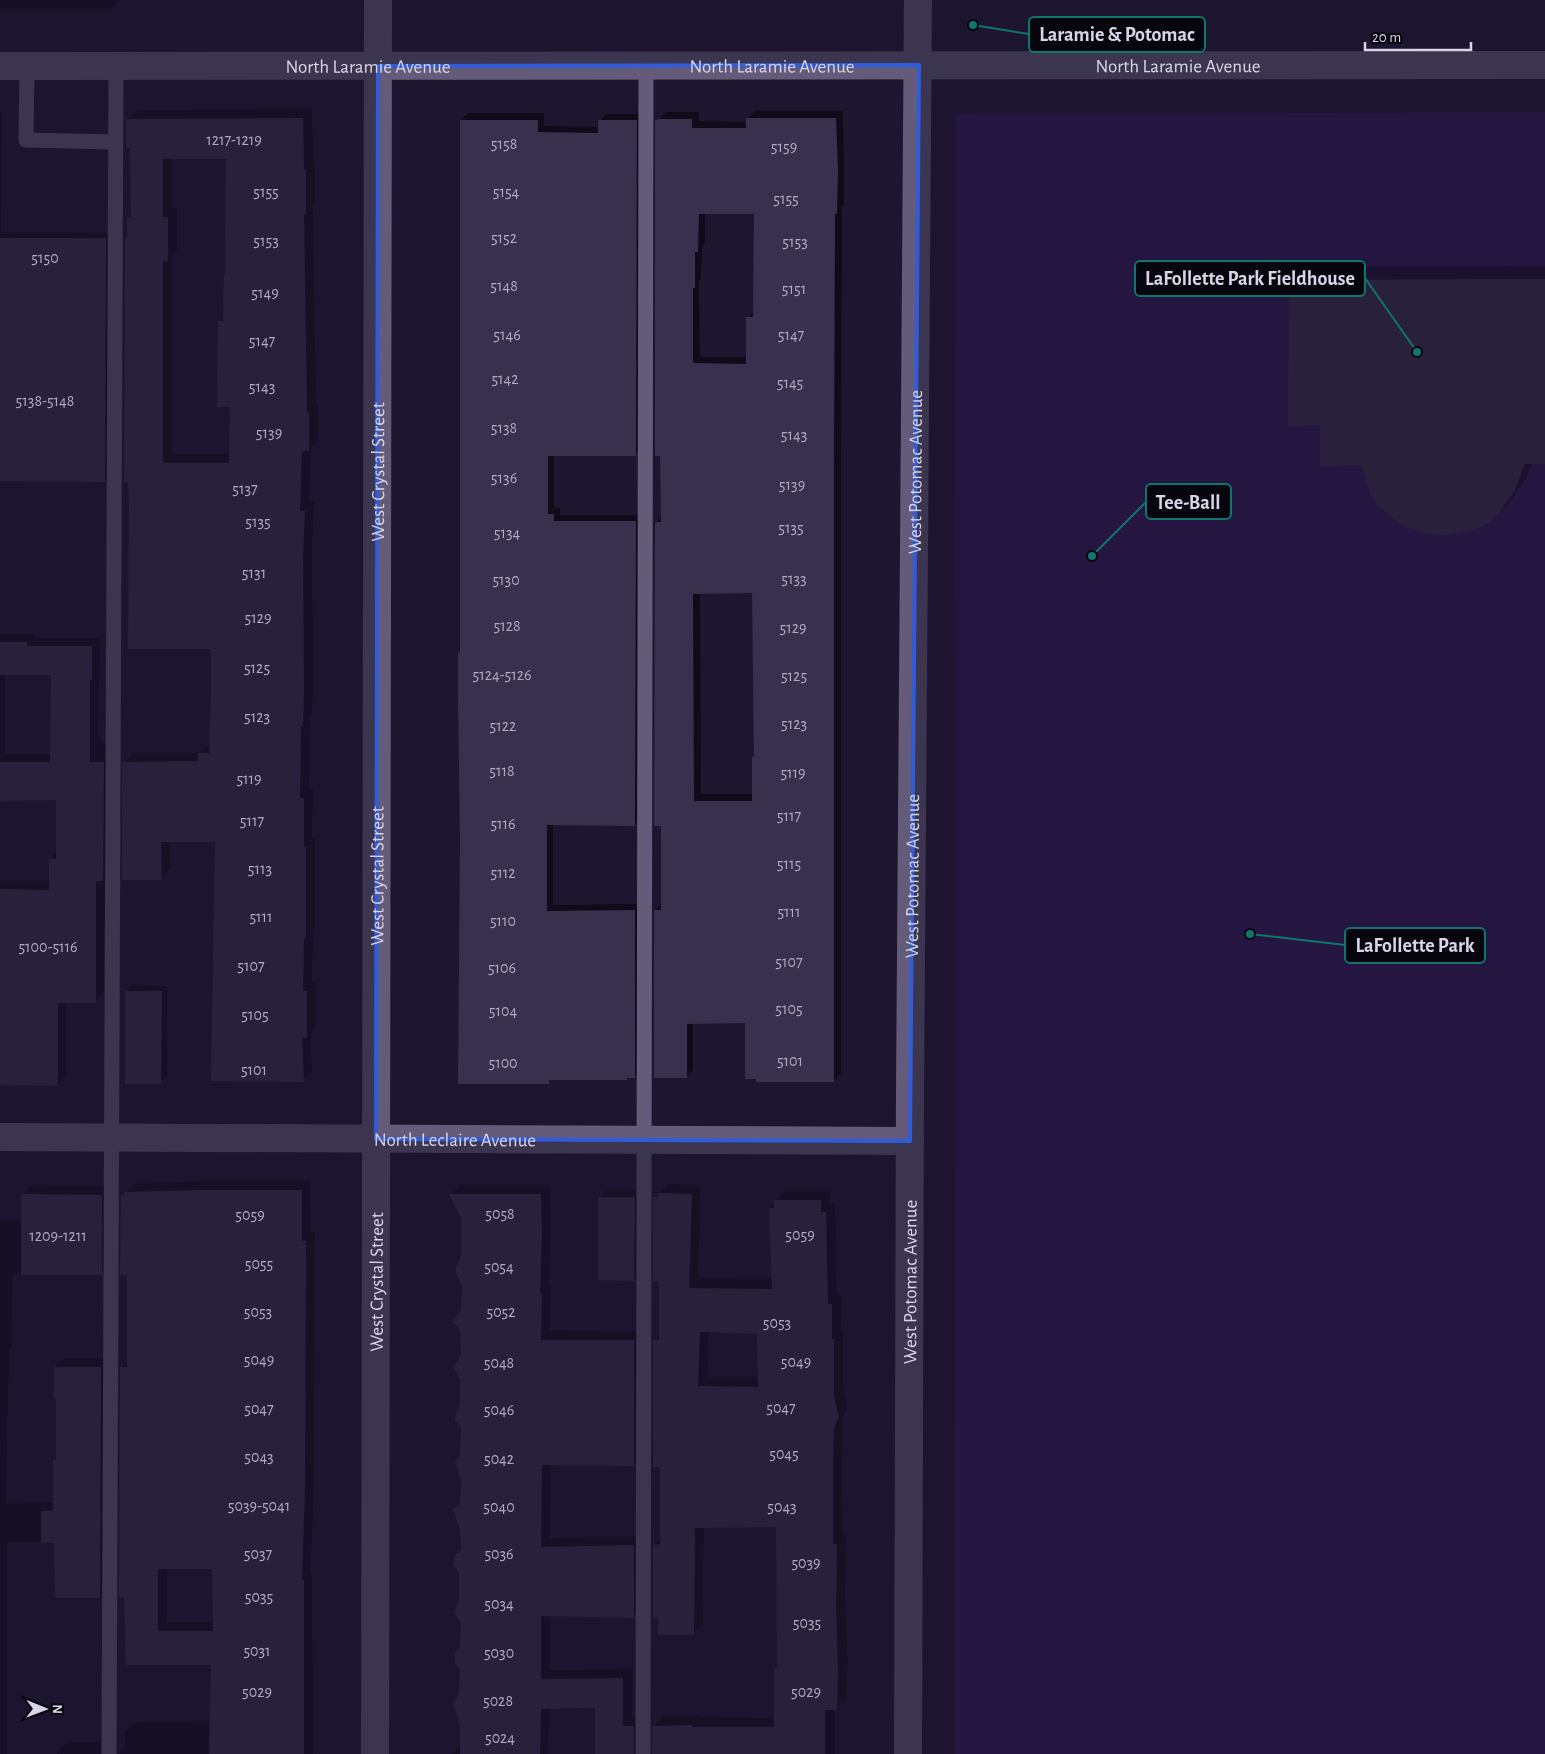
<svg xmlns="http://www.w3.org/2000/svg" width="1545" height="1754" font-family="'Alegreya Sans',sans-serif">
<rect width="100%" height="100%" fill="#1e162f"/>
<path fill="#301857" d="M1545 112V1754H954L956 114Z"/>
<g fill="#0007" fill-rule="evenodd">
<path d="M0 0H120L111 9H0Z"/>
<path d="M312 109 313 161H315V203L313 205 316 404H318V441L311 447 309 502H314L312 546 313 681 312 715 310 717 309 789H313L312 838H315V927L313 930 312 982H316V1027L311 1031 312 1071 303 1080 216 841 170 840V869L161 879 124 763 133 753H200L208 744H211L212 648 130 504 126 239 128 237V217L132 213V147L127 119 137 110ZM172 158H227V273L224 316 219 322 231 406 230 454H172V256L177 251V208H172Z"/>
<path d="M755 111H843L844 162V206L842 207 841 453V1073L834 1080 747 1021 693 1022V1070L686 1077 655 910 662 903 656 522 662 516 657 121 666 112H699V121L747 122 748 118ZM705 213H755L754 311 748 318 747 357H700L699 281 701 279 702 247 705 244ZM700 592H753L755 756 754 794H701Z"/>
<path d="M0 112H2L1 232 112 233 111 474 104 481 0 480Z"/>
<path d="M468 113H544V126L600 127V121L606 114H643L642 448 635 455 554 454V507L560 508V515H642L641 818 635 824H553V905L641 904V1070L634 1077H629L627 1079H552L548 1082 461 840 460 654 461 652V120Z"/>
<path d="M1545 266V463H1533L1527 477 1511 500 1497 514 1361 464 1321 424 1290 280 1303 267Z"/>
<path d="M0 634H35V638H100L98 735 112 753 111 871 105 878 104 993 95 1001H66V1076L58 1084H0V881H50V859L57 852V799H0ZM5 674H52V754H5Z"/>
<path d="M133 985 167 986V1076L160 1083 126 992Z"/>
<path d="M209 1181H310L311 1232H315L314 1475 311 1572H312L313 1754H119L125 1746V1731L134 1722 211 1721 213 1664 127 1663 121 1367 128 1361V1273L122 1195 135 1183ZM167 1567 214 1568V1622H167Z"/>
<path d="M669 1184 701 1185 698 1278 773 1279 770 1209 775 1204V1201L785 1191H830V1203H835L837 1294 842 1295 841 1330H843V1387L848 1406 843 1417 842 1480 843 1535H846L845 1597 848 1662 846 1699 835 1709V1754H654V1726L663 1716H701V1717L775 1718 776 1668 778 1666 777 1526 704 1527 703 1624 693 1633 654 1545 661 1538V1466L654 1341 661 1334V1280L655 1197ZM709 1331 758 1332 759 1377H707Z"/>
<path d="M32 1185 111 1186 110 1264 101 1273 13 1274 12 1348 9 1352 6 1503 55 1502V1460L57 1458V1397L55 1367 64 1358H110L109 1587 100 1596 56 1542H7V1754H0V1220H22V1195Z"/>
<path d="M460 1185H550L551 1224 549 1285H551L550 1330 644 1331 643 1456 634 1465 551 1464 550 1538 643 1536V1607L633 1616 550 1615V1670L632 1669V1717H643L648 1752 653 1754H596L597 1707H550L548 1754H452L461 1745 460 1695 462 1622 460 1599 461 1530 454 1510 462 1502 463 1218 451 1195Z"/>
<path d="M606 1191H641L640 1273 634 1280 600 1197Z"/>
<path d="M67 1742H109L114 1753 117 1754H57V1751Z"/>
</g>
<g fill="#38304c" fill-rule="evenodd">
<path d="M303 118 304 170H306V214H304L307 413H309V451H302L300 511H305L303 556 304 691 303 726H301L300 798H304V847H306V938H304L303 991H307V1038H302L304 1082 211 1081 215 842H161L162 880H122V762L198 761V753H209L211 692V649H128L129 504 128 482H124L125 239H127V217H131L130 148H126V119ZM163 159H226L225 275H224L223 321H218L217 407H230L229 463H163V261H168V217H163Z"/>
<path d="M746 118H836L838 170 837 214H835L834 461V1082H756V1079H745V1023L687 1024V1078H654V910H661V826H654L655 522H661L660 456H655V120H658V119H692V128H746ZM699 214H754L753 317H746V364L693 363V288H695V252H698ZM752 593 754 757H752V801H694L693 594Z"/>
<path d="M460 120H538V132L598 133V120H637L636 456H548V514H554V521H636L635 826 547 825V911L635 910V1078H627V1080H549V1084H458L460 840 458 698V653H460Z"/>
<path d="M0 238H106L105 482 0 481Z"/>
<path d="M1545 279V464H1525L1514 492 1497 515 1486 524 1474 530 1446 535 1427 534 1400 524 1378 505 1370 493 1361 465 1320 466V425L1288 426 1289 280Z"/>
<path d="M0 642H27V646H92V680H90V762H104L103 881H96V1003H58V1086L0 1085V889L49 890V859H56V800L0 801V762H50L51 675H0Z"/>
<path d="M125 991H162L161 1084H125Z"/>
<path d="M199 1190H302V1241H306L305 1485 302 1580H304V1754H209L211 1665H126L124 1598H119L120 1367H127V1275H120L121 1195H124V1192ZM158 1569H212L213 1631H158Z"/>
<path d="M658 1193 692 1194 689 1288 772 1289 769 1208H774V1200H821V1212H826L828 1304H832V1339H834V1397L839 1417 834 1427 833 1458V1544H837L836 1608 838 1672 837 1710H825V1754H652V1726L692 1725V1727H774V1668H777L776 1527 695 1528 694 1635H658V1618H653V1545L660 1544V1467H653V1340H659V1282L653 1281V1197H658ZM700 1332 757 1334 758 1387 698 1386Z"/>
<path d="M21 1194 102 1195V1275H21Z"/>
<path d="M449 1194H541L542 1234 540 1294H542L541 1340H634V1466L542 1465 541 1547 634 1545V1618L541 1616V1679L623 1678V1726H634V1754H595V1708L541 1709 540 1754H460V1725L453 1704 459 1694 460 1670 455 1663V1653L460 1647 461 1622 454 1613 459 1599V1572L453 1566 455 1555 461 1550 460 1530 453 1509 460 1504 461 1480 455 1462 460 1455 461 1427 455 1421 456 1411 460 1406V1379L453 1367 461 1355 460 1330 453 1322 461 1309 462 1286 456 1273V1267L461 1257V1218Z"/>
<path d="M598 1197H635L634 1281 598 1280Z"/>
<path d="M54 1367H101L100 1598H55L54 1543H41V1511H53V1460H56V1398H54Z"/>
</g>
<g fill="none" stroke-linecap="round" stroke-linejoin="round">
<g stroke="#635b79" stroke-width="15">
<path d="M27 66 26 140 115 142"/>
<path d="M109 1754 116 66"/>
<path d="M643 1754 646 65"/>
</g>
<g stroke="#635b79" stroke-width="28">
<path id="s1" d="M0 1137 910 1141"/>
<path id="s2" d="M375 1754 378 0"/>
<path id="s3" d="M908 1754 910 1090 918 0"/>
</g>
<path stroke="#635b79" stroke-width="28" id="s4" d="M0 66 1545 65"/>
</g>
<path d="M0 0H1545V1754H0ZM919 65 910 1141 376 1139 378 66Z" fill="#1e162f" fill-opacity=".55" fill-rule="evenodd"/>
<path fill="none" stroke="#305cda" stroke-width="4" stroke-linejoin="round" d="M919 65 910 1141 376 1139 378 66Z"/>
<g text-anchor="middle" stroke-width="5" stroke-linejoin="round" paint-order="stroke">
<g font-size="16" fill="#b1acc0">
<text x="234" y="145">1217-1219</text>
<text x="504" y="149">5158</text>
<text x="784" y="152">5159</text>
<text x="266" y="197">5155</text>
<text x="506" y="197">5154</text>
<text x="786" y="204">5155</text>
<text x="504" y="243">5152</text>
<text x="266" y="246">5153</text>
<text x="795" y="247">5153</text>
<text x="45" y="263">5150</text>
<text x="504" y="291">5148</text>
<text x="794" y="294">5151</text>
<text x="265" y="298">5149</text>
<text x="507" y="340">5146</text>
<text x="791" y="340">5147</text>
<text x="262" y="346">5147</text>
<text x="505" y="384">5142</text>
<text x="790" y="388">5145</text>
<text x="262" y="392">5143</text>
<text x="45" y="406">5138-5148</text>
<text x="504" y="433">5138</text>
<text x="269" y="438">5139</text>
<text x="794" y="440">5143</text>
<text x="504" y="483">5136</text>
<text x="792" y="490">5139</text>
<text x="245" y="494">5137</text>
<text x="258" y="527">5135</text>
<text x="791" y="533">5135</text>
<text x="507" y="538">5134</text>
<text x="254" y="578">5131</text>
<text x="794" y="584">5133</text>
<text x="506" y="585">5130</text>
<text x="258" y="623">5129</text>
<text x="507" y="631">5128</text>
<text x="793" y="633">5129</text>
<text x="257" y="673">5125</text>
<text x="502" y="680">5124-5126</text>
<text x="794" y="681">5125</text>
<text x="257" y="722">5123</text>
<text x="794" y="729">5123</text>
<text x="503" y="731">5122</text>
<text x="502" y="776">5118</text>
<text x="793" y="778">5119</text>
<text x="249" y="784">5119</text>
<text x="789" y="821">5117</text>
<text x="252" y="826">5117</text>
<text x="503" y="829">5116</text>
<text x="789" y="869">5115</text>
<text x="260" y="874">5113</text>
<text x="503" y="878">5112</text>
<text x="789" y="917">5111</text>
<text x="261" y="922">5111</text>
<text x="503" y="926">5110</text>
<text x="48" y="952">5100-5116</text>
<text x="789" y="967">5107</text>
<text x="251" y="971">5107</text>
<text x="502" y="973">5106</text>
<text x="789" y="1014">5105</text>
<text x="503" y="1016">5104</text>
<text x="255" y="1020">5105</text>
<text x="790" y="1066">5101</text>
<text x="503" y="1068">5100</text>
<text x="254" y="1075">5101</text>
<text x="500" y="1219">5058</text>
<text x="250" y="1220">5059</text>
<text x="800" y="1240">5059</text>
<text x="58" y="1241">1209-1211</text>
<text x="259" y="1269">5055</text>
<text x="499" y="1272">5054</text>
<text x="258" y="1317">5053</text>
<text x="501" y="1317">5052</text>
<text x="777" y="1328">5053</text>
<text x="259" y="1365">5049</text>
<text x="796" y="1367">5049</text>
<text x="499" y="1368">5048</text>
<text x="781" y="1413">5047</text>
<text x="259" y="1414">5047</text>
<text x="499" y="1415">5046</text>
<text x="784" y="1459">5045</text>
<text x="259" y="1462">5043</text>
<text x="499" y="1464">5042</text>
<text x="259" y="1511">5039-5041</text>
<text x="499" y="1512">5040</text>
<text x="782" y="1512">5043</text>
<text x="258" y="1559">5037</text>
<text x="499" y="1559">5036</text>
<text x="806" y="1568">5039</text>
<text x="259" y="1602">5035</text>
<text x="499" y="1609">5034</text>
<text x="807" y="1628">5035</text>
<text x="257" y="1656">5031</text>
<text x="499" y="1658">5030</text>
<text x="257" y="1697">5029</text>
<text x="806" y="1697">5029</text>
<text x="498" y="1706">5028</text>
<text x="500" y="1743">5024</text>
</g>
<g font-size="19" fill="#d9d5e7" stroke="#07050e">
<text dy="7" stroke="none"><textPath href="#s4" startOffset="772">North Laramie Avenue</textPath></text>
<text dy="7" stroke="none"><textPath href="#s4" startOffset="1178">North Laramie Avenue</textPath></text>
<text dy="7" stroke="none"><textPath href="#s4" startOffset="368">North Laramie Avenue</textPath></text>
<text dy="7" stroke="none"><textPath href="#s2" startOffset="1282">West Crystal Street</textPath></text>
<text dy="7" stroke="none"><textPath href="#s3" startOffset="1282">West Potomac Avenue</textPath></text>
<text dy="7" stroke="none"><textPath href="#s2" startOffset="878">West Crystal Street</textPath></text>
<text dy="7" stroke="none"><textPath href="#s3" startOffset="878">West Potomac Avenue</textPath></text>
<text dy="7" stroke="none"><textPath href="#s1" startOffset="455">North Leclaire Avenue</textPath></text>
<text dy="7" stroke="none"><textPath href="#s2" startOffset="472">West Crystal Street</textPath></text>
<text dy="7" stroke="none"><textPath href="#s3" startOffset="472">West Potomac Avenue</textPath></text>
</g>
</g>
<path fill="none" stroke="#0f766e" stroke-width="2" d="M973 25L1029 34M1417 352L1365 278M1092 556L1146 502M1250 934L1345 945"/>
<g fill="#0f766e" stroke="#07050e" stroke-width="2">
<circle cx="973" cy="25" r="5"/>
<circle cx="1417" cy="352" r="5"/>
<circle cx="1092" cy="556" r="5"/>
<circle cx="1250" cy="934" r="5"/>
</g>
<g fill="#07050e" stroke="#0f766e" stroke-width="2">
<rect x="1029" y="17" width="176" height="35" rx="5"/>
<rect x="1135" y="261" width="230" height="35" rx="5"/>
<rect x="1146" y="484" width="85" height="35" rx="5"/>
<rect x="1345" y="928" width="140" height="35" rx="5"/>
</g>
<g font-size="20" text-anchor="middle" font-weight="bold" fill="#d9d5e7">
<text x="1117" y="41">Laramie &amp; Potomac</text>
<text x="1250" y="285">LaFollette Park Fieldhouse</text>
<text x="1188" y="509">Tee-Ball</text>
<text x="1415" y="952">LaFollette Park</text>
</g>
<g transform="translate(45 1709) rotate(91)" stroke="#07050e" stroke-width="4" paint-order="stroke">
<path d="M0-4L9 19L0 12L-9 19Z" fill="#d9d5e7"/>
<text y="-8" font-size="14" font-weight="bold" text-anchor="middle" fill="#d9d5e7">N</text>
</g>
<path d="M1365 42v8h106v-8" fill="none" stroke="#d9d5e7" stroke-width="2.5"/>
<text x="1372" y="42" font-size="15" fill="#d9d5e7" stroke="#07050e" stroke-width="4" paint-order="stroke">20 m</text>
</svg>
